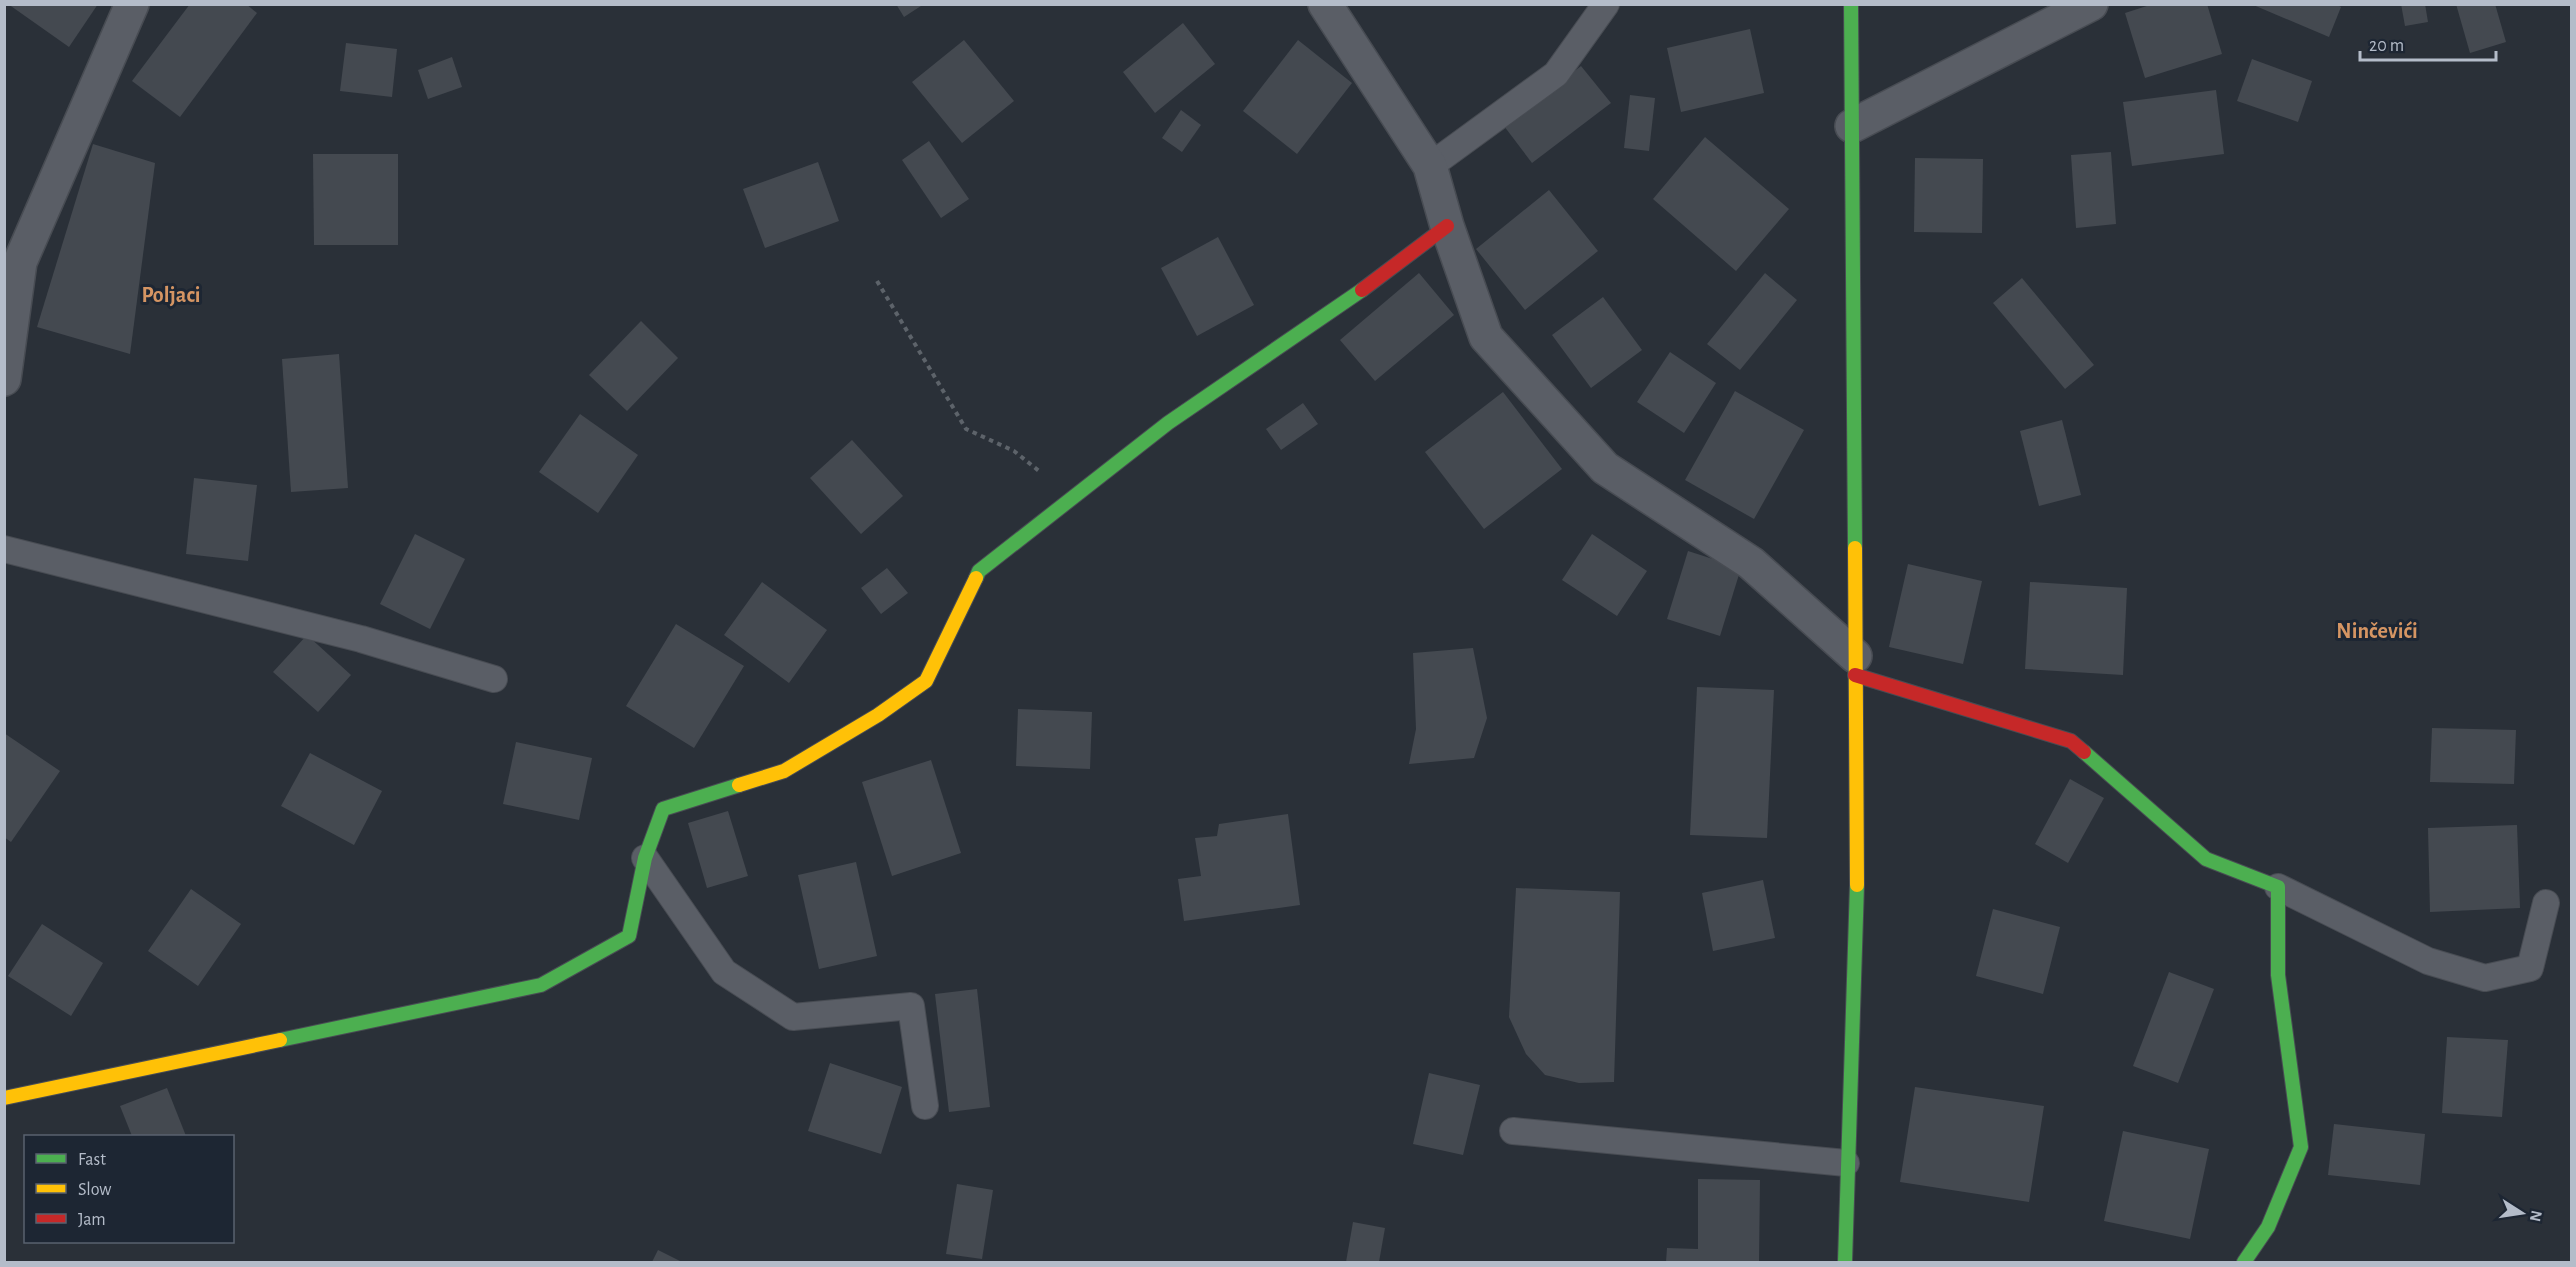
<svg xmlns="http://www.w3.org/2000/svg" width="2576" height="1267" font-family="'Alegreya Sans',sans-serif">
<rect width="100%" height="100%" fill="#2a3038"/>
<g fill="#444950">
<path d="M8 4H98L69 47Z"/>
<path d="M190 4H246L257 13 180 117 132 81Z"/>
<path d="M896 4H924L904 17Z"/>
<path d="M2153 4H2207L2222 54 2145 78 2125 13Z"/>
<path d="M2251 4H2336L2341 7 2329 37Z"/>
<path d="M2401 4H2425L2428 22 2405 26Z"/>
<path d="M2456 4H2495L2506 42 2470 53Z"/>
<path d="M1183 23 1215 64 1155 113 1123 72Z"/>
<path d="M1750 29 1764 93 1681 112 1667 48Z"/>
<path d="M964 40 1014 101 962 143 912 82Z"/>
<path d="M1298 40 1352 83 1297 154 1243 111Z"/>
<path d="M346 43 397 49 392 97 340 91Z"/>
<path d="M452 57 462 87 428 99 418 70Z"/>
<path d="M2252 59 2312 81 2298 122 2237 101Z"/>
<path d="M1581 66 1611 103 1532 163 1504 126Z"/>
<path d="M2216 90 2224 154 2132 166 2123 102Z"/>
<path d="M1630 95 1655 98 1649 151 1624 148Z"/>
<path d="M1181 110 1201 125 1182 152 1162 138Z"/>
<path d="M1705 137 1789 209 1736 271 1653 199Z"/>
<path d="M929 141 969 199 941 218 902 160Z"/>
<path d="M93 144 155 163 130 354 37 327Z"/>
<path d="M2111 152 2116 224 2076 228 2071 155Z"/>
<path d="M313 154H398V245H314Z"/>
<path d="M1915 158 1983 159 1982 233 1914 232Z"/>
<path d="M818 162 839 221 765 248 743 189Z"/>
<path d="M1549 190 1598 251 1525 310 1476 249Z"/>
<path d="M1218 237 1254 305 1197 336 1161 268Z"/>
<path d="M1419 273 1454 315 1375 381 1340 340Z"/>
<path d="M1765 273 1797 300 1740 370 1707 344Z"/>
<path d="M2022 278 2094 365 2065 389 1993 303Z"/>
<path d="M1603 297 1642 350 1591 388 1552 335Z"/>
<path d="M641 321 678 358 627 411 589 375Z"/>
<path d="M1670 352 1716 383 1684 433 1637 402Z"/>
<path d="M339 354 348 488 291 492 282 359Z"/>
<path d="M1735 391 1804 430 1754 519 1685 480Z"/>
<path d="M1503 392 1562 469 1484 529 1425 452Z"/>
<path d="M1303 403 1318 424 1281 450 1266 429Z"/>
<path d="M580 414 638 455 598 513 539 472Z"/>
<path d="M2062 420 2081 495 2039 506 2020 431Z"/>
<path d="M852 440 903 496 861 534 810 478Z"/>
<path d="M194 478 257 485 248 561 186 554Z"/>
<path d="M415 534 465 559 430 629 380 604Z"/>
<path d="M1592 534 1647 571 1617 616 1562 580Z"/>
<path d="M1688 551 1741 568 1720 636 1667 619Z"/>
<path d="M1908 564 1982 581 1963 664 1889 647Z"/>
<path d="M887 568 908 593 881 614 861 588Z"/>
<path d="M762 582 827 630 789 683 724 635Z"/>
<path d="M2030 582 2127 588 2123 675 2025 669Z"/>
<path d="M676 624 744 666 694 748 626 706Z"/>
<path d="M307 635 351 675 318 712 273 672Z"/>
<path d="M1473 648 1487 718 1474 758 1409 764 1416 729 1413 653Z"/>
<path d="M1697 687 1774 690 1767 838 1690 835Z"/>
<path d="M1018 709 1092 712 1090 769 1016 766Z"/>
<path d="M2432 728 2516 730 2514 784 2430 782Z"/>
<path d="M4 733 60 771 11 842 4 837Z"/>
<path d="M516 742 592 758 579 820 503 804Z"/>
<path d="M310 753 382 791 354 845 281 806Z"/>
<path d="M931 760 961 853 892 876 862 782Z"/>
<path d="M2070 779 2104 798 2068 863 2035 844Z"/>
<path d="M728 811 748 876 707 888 688 823Z"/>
<path d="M1288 814 1300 905 1184 921 1178 879 1201 876 1195 838 1217 836 1219 824Z"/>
<path d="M2517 825 2520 908 2430 912 2428 828Z"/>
<path d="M856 862 877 956 819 969 798 875Z"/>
<path d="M1763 880 1775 938 1713 951 1702 893Z"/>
<path d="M1516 888 1620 892 1614 1082 1579 1083 1545 1075 1526 1054 1509 1017Z"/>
<path d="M191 889 241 924 198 986 148 951Z"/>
<path d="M1993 909 2060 927 2043 994 1976 976Z"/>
<path d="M42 924 103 963 71 1016 8 976Z"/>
<path d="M2169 972 2214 989 2178 1083 2133 1066Z"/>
<path d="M977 989 990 1107 949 1112 935 994Z"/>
<path d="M2447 1037 2508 1040 2502 1117 2442 1113Z"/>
<path d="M830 1063 902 1087 881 1154 808 1131Z"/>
<path d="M1429 1073 1480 1085 1463 1155 1413 1144Z"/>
<path d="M1915 1087 2044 1106 2029 1202 1900 1182Z"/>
<path d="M167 1088 186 1136H132L120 1106Z"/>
<path d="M2334 1124 2425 1134 2420 1185 2328 1175Z"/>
<path d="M2123 1131 2209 1149 2190 1239 2104 1221Z"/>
<path d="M1698 1179 1760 1180 1759 1262H1666L1667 1248 1698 1249Z"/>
<path d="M957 1184 993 1190 982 1259 946 1254Z"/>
<path d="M1353 1222 1385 1228 1379 1262H1346Z"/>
<path d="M658 1250 682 1262H652Z"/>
</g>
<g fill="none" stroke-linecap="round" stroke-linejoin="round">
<defs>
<g id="lane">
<path d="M1430 166 1556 74 1606 4"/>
<path d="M4 549 361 639 494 679"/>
<path d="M645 858 724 972 793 1017 911 1006 925 1106"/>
<path d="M2278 887 2428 961 2485 978 2530 968 2546 903"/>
<path d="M1513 1131 1846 1163"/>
</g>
<g id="street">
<path d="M1325 4 1430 166 1447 226 1486 337 1605 468 1751 563 1855 656"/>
<path d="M1852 126 2091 4"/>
<path d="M4 379 20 262 132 4"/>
</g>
<g id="fast">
<path d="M1851 4 1855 548"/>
<path d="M976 578 979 571 1168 423 1362 290"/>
<path d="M2084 752 2206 859 2278 887V975L2301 1147 2268 1227 2244 1262"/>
<path d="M280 1040 541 985 629 936 645 858 663 809 739 785"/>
<path d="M1845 1262 1857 885"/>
</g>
<g id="slow">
<path d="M1855 548 1857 885"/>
<path d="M739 785 784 771 878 715 926 681 976 578"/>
<path d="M4 1098 280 1040"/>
</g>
<g id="jam">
<path d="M1362 290 1447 226"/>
<path d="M1855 675 2071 741 2084 752"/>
</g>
</defs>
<use href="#lane" stroke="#484c53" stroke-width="28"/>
<use href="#street" stroke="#484c53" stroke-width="36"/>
<use href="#fast" stroke="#484c53" stroke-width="16"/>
<use href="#slow" stroke="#484c53" stroke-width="16"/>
<use href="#jam" stroke="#484c53" stroke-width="16"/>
<path stroke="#5d636a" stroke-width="4" stroke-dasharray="4.5 4.5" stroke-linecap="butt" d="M877 281 966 429 1014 451 1039 471"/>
<use href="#lane" stroke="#5a5e66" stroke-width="26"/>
<use href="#street" stroke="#5a5e66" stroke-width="33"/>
<use href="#fast" stroke="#4caf50" stroke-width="14"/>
<use href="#slow" stroke="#ffc107" stroke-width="14"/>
<use href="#jam" stroke="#c62828" stroke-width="14"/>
</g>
<g text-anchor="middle" stroke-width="6" stroke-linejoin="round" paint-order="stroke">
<g font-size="22" font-weight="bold" fill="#d59563" stroke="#1d2633">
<text x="171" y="302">Poljaci</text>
<text x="2377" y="638">Ninčevići</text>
</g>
</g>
<rect width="2576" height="1267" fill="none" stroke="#b4bcc9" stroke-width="12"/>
<rect x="24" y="1135" width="210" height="108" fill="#1d2633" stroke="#59626f" stroke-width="1.5"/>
<rect x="36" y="1154" width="30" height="9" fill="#4caf50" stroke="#59626f" stroke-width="1.5"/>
<text x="78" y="1165" font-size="18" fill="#b4bcc9">Fast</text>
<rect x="36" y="1184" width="30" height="9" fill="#ffc107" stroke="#59626f" stroke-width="1.5"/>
<text x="78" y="1195" font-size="18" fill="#b4bcc9">Slow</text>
<rect x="36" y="1214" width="30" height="9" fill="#c62828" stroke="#59626f" stroke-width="1.5"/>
<text x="78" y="1225" font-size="18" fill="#b4bcc9">Jam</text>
<g transform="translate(2522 1213) rotate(102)" stroke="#1d2633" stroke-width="4.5" paint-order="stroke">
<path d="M0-4.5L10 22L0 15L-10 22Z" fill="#b4bcc9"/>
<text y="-9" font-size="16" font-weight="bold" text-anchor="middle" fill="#b4bcc9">N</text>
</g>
<path d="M2360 51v9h136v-9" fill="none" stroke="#b4bcc9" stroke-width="3"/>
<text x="2369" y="51" font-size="18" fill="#b4bcc9" stroke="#1d2633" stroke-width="4.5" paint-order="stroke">20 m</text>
</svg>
